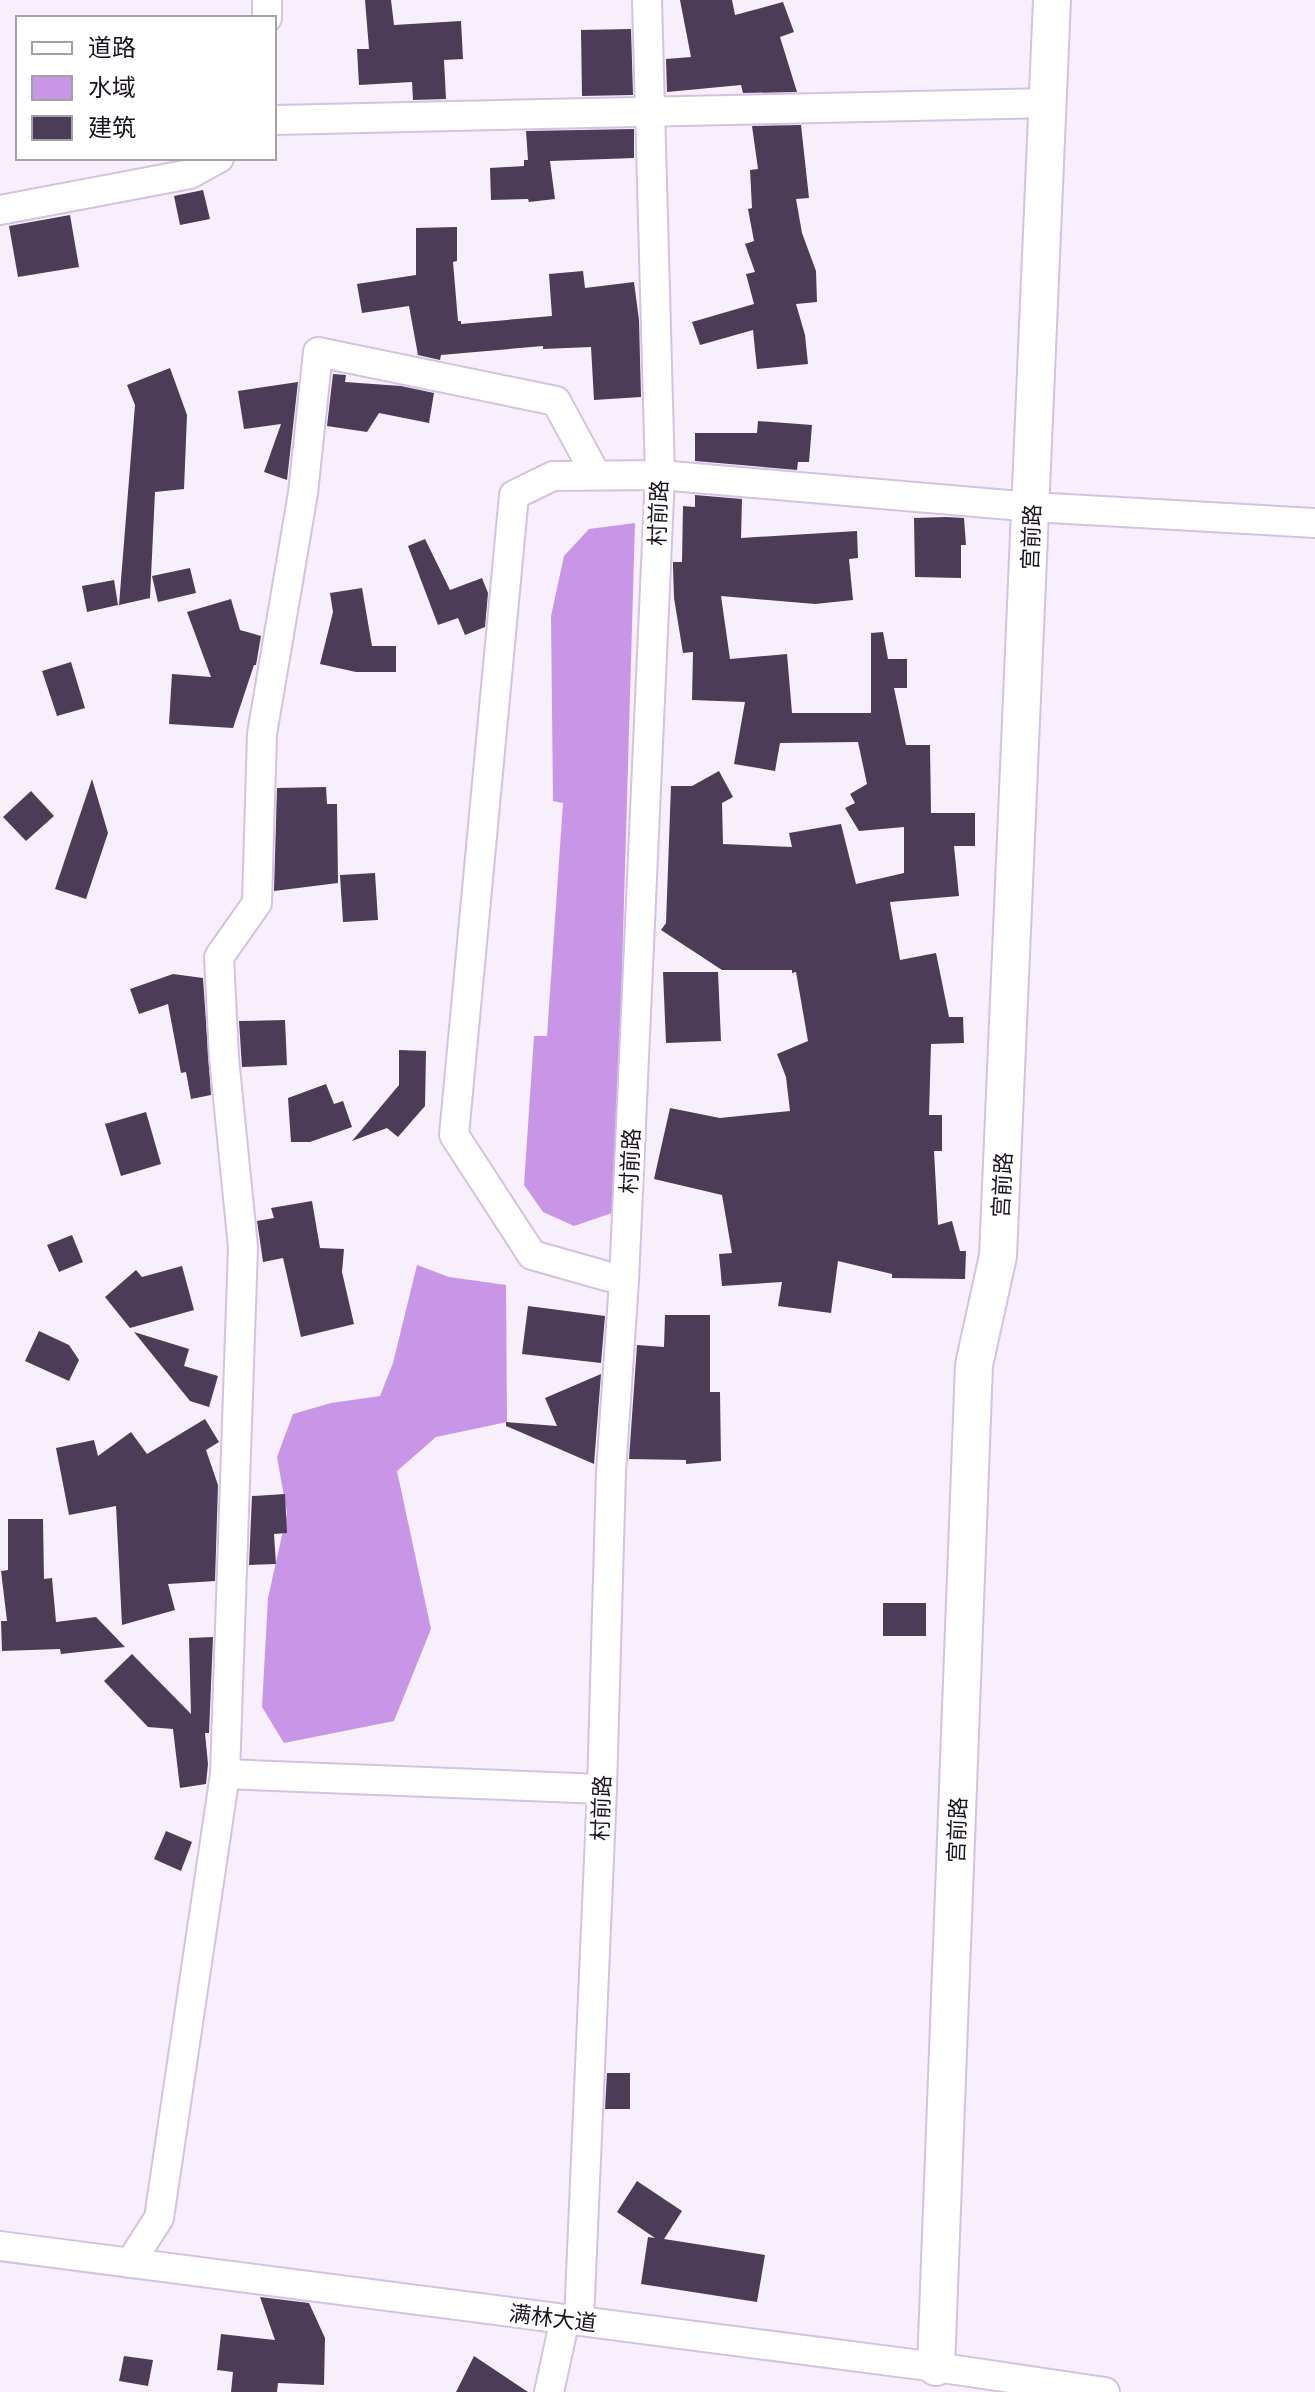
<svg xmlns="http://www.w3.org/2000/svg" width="1315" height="2392" font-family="Commissioner,'Noto Sans SC',sans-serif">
<rect width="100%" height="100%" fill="#f7effc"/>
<g fill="#c996e7">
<path d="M635 523 615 1212 574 1226 543 1212 524 1185 534 1036H547L563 803 553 801 551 616 564 556 589 529Z"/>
<path d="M417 1265 449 1277 506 1285 507 1422 436 1437 397 1471 431 1629 394 1721 284 1743 262 1707 268 1598 287 1513 277 1457 293 1414 331 1403 380 1396 393 1363Z"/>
</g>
<g fill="#4c3c57">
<path d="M365 0H391L394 25 461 21 463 59 444 60 446 99 413 100 412 82 359 85 357 49H369Z"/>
<path d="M680 0H732L735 15 783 2 794 32 780 37 797 92 743 93 741 85 667 92 666 59 691 57Z"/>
<path d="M631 29 633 95 582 96 581 30Z"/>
<path d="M801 125 809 198 796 199 802 233 816 271 817 302 796 304 805 335 808 364 757 369 753 330 700 345 692 322 754 304 746 274 755 272 745 244 754 241 748 209 752 208 750 170 758 169 752 126Z"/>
<path d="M634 129V158L550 161 555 199 529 202 528 199 491 200 490 168 524 166V160H528L526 131Z"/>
<path d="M203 190 210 219 180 225 174 196Z"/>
<path d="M70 215 79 267 18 277 9 226Z"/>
<path d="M457 227V261L453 262 458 321H461V324L552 316 549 274 583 271 585 288 634 282 639 320 641 397 594 400 591 347 543 349V346L441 355 440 360 418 355 409 306 362 313 357 284 416 275V228Z"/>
<path d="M170 368 187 415 184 489 155 492 150 598 119 605 135 405 127 385Z"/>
<path d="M333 374 346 375 345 382 401 386 434 393 429 423 379 413 367 432 327 426Z"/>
<path d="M298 382 287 480 264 472 281 424 244 429 238 391Z"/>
<path d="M758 421 812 425 809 462H798L797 470 695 461V433H757Z"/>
<path d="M695 495 742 499 741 538 857 531 858 558 849 559 853 600 815 604 721 596 730 659 787 654 792 713H871V633L883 632 888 659H907V688H894L906 745H930L931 813H975V846H954L959 896 890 902 900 960 936 953 949 1017H963L964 1043 931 1044 929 1115H942V1151H934L938 1225 952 1221 960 1251H966L965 1279 892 1278V1274L838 1261 831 1313 778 1306 782 1282 722 1286 719 1254 732 1253 722 1195 654 1179 670 1108 720 1118 790 1111 786 1077 777 1054 808 1041 796 972 792 973V970H722L661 930 666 923 671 786H692L719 771 733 797 722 803 723 844 792 847 789 833 841 824 856 884 904 873V827L859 831 845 808 855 803 850 794 867 784 858 742 780 743 775 771 734 764 745 702 692 700 693 652 683 653 674 598 673 567V562H682L683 506 695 507Z"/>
<path d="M946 517 964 518 966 545H961V578L915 577 914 518Z"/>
<path d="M425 539 450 590 482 578 488 593 485 627 465 635 458 618 438 625 408 546Z"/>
<path d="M190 568 196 593 158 602 152 576Z"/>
<path d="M114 580 118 605 87 612 82 586Z"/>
<path d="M362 588 372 646H396V672H356L320 664 333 612 330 593Z"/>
<path d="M231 599 240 630 261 636 256 665H254L233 728 169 724 172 674 211 677 187 612Z"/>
<path d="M71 662 85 708 57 716 42 671Z"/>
<path d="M92 779 108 833 86 899 55 889Z"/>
<path d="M326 787 327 804H337L338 883 274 891 277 788Z"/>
<path d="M31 791 54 816 26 841 3 817Z"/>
<path d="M375 873 378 920 343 922 340 875Z"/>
<path d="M663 972H718L721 1041 666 1043Z"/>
<path d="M173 974 203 978 211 1095 191 1099 186 1072 181 1073 168 1004 139 1014 130 989Z"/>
<path d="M285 1020 287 1065 242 1067 239 1021Z"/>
<path d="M399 1050 426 1051 425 1106 398 1137 387 1128 352 1141 399 1085Z"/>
<path d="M326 1084 334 1104 343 1101 352 1127 310 1142H291L288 1098Z"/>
<path d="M146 1112 161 1164 121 1176 105 1124Z"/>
<path d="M312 1201 320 1248 344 1249 342 1272 354 1324 301 1337 283 1258 263 1262 257 1221 274 1218 271 1208Z"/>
<path d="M72 1235 83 1262 59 1272 47 1245Z"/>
<path d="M182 1266 194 1310 130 1328 105 1297 136 1270 142 1277Z"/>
<path d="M528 1306 605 1316 601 1363 522 1354Z"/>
<path d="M665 1315H710V1392H720L721 1461 686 1464V1460L629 1459 637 1345 664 1347Z"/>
<path d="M39 1331 69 1345 79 1360 69 1381 25 1361Z"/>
<path d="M134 1332 189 1349 184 1366 218 1376 209 1407 190 1401Z"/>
<path d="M601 1374 594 1464 506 1426V1422L557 1426 545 1398Z"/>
<path d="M205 1419 219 1442 206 1450 218 1485 215 1581 168 1584 175 1610 122 1625 116 1506 69 1515 56 1448 94 1440 98 1456 131 1432 147 1454Z"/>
<path d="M285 1494 287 1533 274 1534 276 1564 249 1565 252 1496Z"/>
<path d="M8 1519H43L44 1579 52 1578 56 1622 96 1617 125 1647 61 1654 60 1649 2 1651 1 1621H7L1 1571 8 1570Z"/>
<rect x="883" y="1603" width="43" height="33"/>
<path d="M213 1637 209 1733H205L208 1764 206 1784 180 1788 173 1729 148 1727 104 1681 132 1654 191 1714 189 1638Z"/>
<path d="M166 1831 192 1842 181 1871 154 1859Z"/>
<path d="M607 2073H630V2109H605Z"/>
<path d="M637 2181 682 2211 664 2239 765 2255 757 2302 641 2284 648 2237 655 2238 617 2212Z"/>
<path d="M260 2297 309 2303 325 2338 324 2385 278 2383 277 2392H231L233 2372 217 2370 221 2334 275 2340Z"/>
<path d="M124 2356 153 2360 148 2386 119 2381Z"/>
<path d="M474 2356 528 2392H456Z"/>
</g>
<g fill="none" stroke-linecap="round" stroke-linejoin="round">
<defs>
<g id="minor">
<path d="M267 0V18"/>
<path d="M274 120 1048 103"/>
<path d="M0 210 190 174 219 158"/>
<path d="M624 1281 532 1255 454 1135 514 495 553 476 660 475 1032 507 1315 523"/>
<path d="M225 1774 243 1247 224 1058 219 957 257 903 262 734 303 493 318 352 556 401 596 475"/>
<path d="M0 2246 936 2367 1105 2392"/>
<path d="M130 2263 159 2218 225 1774 602 1789"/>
<path d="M579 2321 602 1789 611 1472 624 1281 660 475 647 0"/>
<path d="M549 2392 565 2319"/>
</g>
<path id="tertiary" d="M936 2367 974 1365 998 1256 1052 0"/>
</defs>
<use href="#minor" stroke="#d5c1e1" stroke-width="32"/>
<use href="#tertiary" stroke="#d5c1e1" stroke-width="40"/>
<use href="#minor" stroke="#fff" stroke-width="28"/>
<use href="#tertiary" stroke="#fff" stroke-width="36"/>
</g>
<g text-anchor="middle" stroke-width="8" stroke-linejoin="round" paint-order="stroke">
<g font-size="22" fill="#1b141f" stroke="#fff">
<text transform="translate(658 513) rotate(-88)" y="8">村前路</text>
<text transform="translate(1031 537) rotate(-88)" y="8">宫前路</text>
<text transform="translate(630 1161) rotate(-87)" y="8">村前路</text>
<text transform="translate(1002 1185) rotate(-87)" y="8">宫前路</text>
<text transform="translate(601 1808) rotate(-88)" y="8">村前路</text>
<text transform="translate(957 1830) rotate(-88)" y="8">宫前路</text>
<text transform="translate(553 2318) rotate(7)" y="8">满林大道</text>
</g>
</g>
<rect x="16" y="16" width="260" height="144" fill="#ffffff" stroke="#a4a1a5" stroke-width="2"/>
<rect x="32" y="42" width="40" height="12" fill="#ffffff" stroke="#a4a1a5" stroke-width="2"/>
<text x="88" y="56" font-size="24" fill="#1b141f">道路</text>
<rect x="32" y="76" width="40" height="24" fill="#c996e7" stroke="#a4a1a5" stroke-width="2"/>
<text x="88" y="96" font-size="24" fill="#1b141f">水域</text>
<rect x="32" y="116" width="40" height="24" fill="#4c3c57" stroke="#a4a1a5" stroke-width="2"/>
<text x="88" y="136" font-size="24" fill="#1b141f">建筑</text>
</svg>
